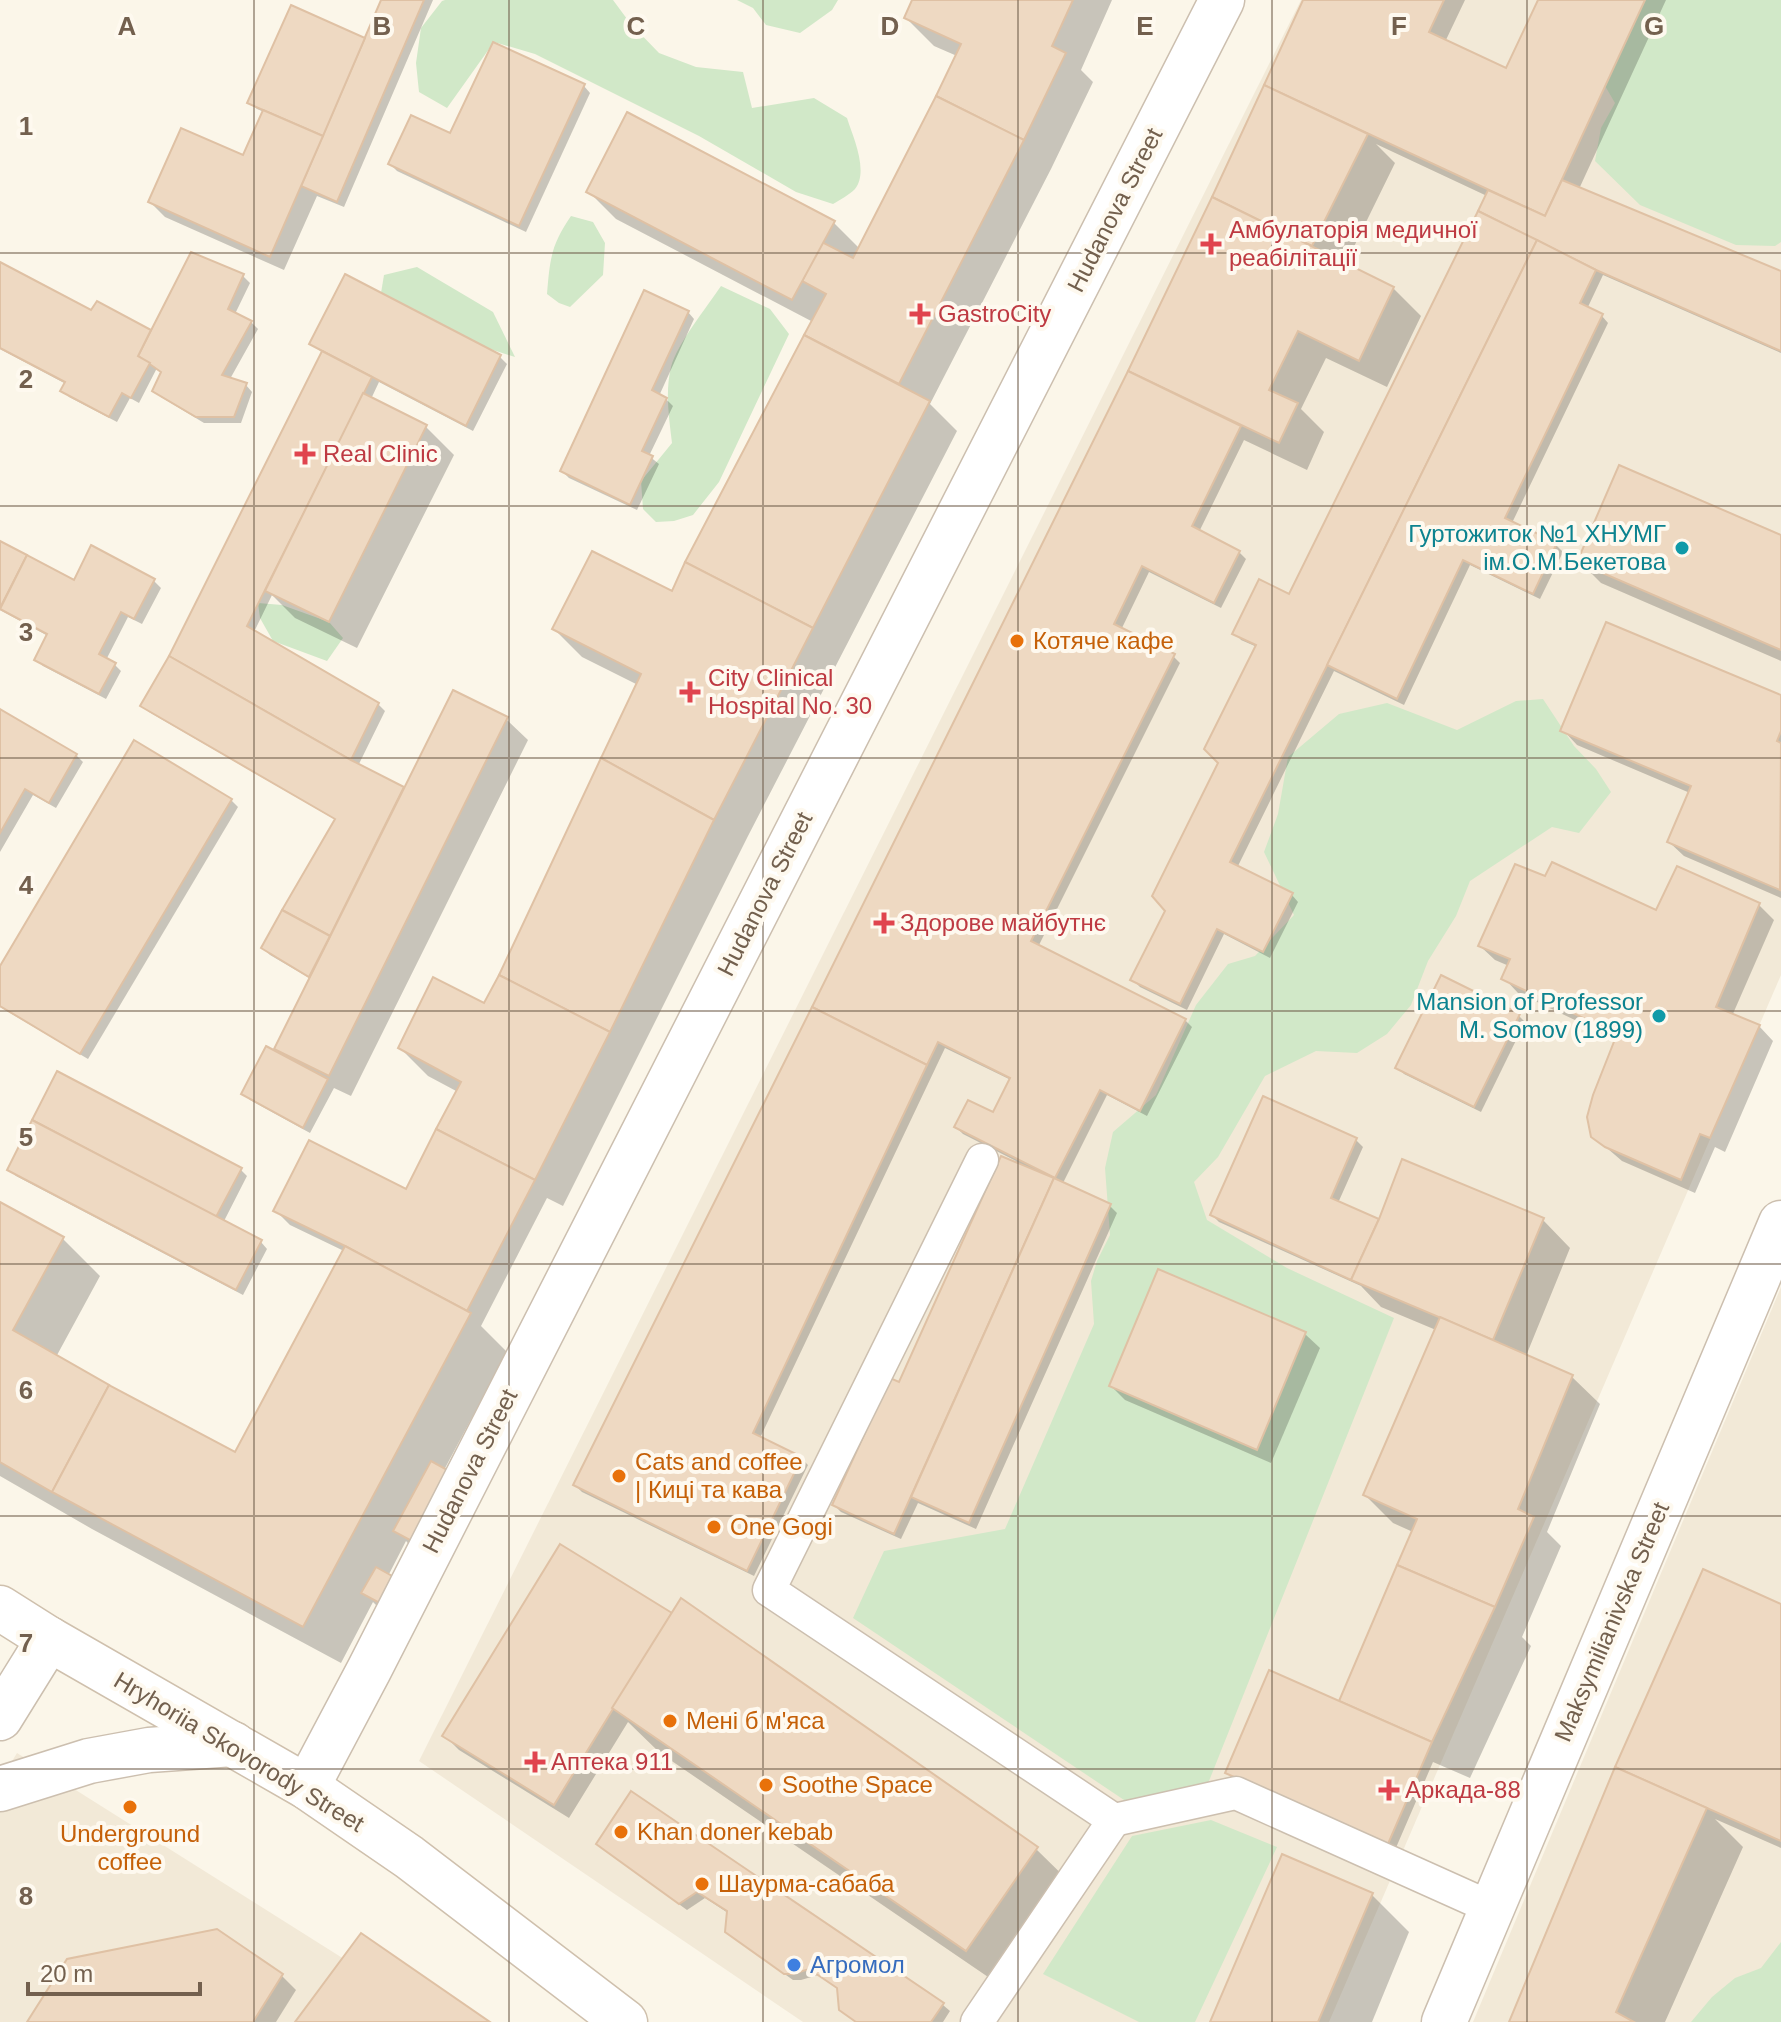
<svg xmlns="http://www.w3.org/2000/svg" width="1781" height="2022" font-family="Helvetica,sans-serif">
<rect width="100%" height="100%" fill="#fbf6e9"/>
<g fill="#f2e9d7">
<path d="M1301 0H1781V975L1329 2022H803L419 1761Z"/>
<path d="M1781 1287V2022H1473Z"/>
<path d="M17 1753 444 2022H0V1781Z"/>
</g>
<g fill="#d1e8c8">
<path d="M445 0H613L630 23 659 53 696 67 743 72 752 108 814 98 847 118C853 137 869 171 855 189 849 195 840 200 833 204L796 192 699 136 535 54 494 42 447 108 419 92 416 63 421 28 442 1Z"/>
<path d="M737 0H838L832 10 800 33 766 25 753 8Z"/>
<path d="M1555 0H1781V242L1775 246 1736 245 1640 205 1595 161 1601 128 1615 103Z"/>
<path d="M571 216 593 222 605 243 603 275 570 307 559 303 547 294C550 259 551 245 571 216Z"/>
<path d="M417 267 493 312 515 357 490 349 381 293 384 275Z"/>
<path d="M721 286 770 309 789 334 719 482 693 515 674 521 656 522 643 509 641 481 672 443C669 418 665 392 671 367 677 344 707 307 721 286Z"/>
<path d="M258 603 282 605 329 622 343 638 327 661 273 641 260 618Z"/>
<path d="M1543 699 1574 746 1596 769 1611 792 1579 833 1552 827 1470 881 1456 916 1428 961 1411 1005 1387 1034 1357 1053 1316 1051 1265 1076 1218 1157 1194 1182 1207 1220 1287 1268 1394 1318 1205 1791 1136 1808 853 1618 884 1551 1005 1529 1094 1324 1091 1281 1097 1261 1110 1235 1105 1168 1113 1132 1156 1095 1196 1005 1228 964 1255 956 1294 915 1264 852 1278 814 1288 757 1339 714 1387 703 1457 730 1516 701Z"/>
<path d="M1211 1820 1277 1847 1195 2022H1139L1043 1974 1132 1836Z"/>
<path d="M1781 1942V2022H1691L1712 1997 1735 1978 1761 1968Z"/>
</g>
<g fill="#0003">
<path d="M383 0H433L344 207 317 196 284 270 165 217 150 202 244 158 264 112 257 109 250 102 366 40Z"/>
<path d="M914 0H1112L1081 70 1093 82 1051 169 930 404 957 431 748 836 563 1206 547 1198 481 1326 507 1352 444 1470 459 1479 481 1500 445 1567 417 1553 406 1541 388 1576 385 1614 373 1602 341 1663 92 1529 0 1476V1204L63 1239 100 1276 56 1357 235 1455 344 1251 290 1225 275 1210 407 1192 458 1092 428 1076 400 1048 485 1006 638 685 582 657 554 629 673 594 687 562 813 322 616 219 588 191 833 222 860 249 957 56 934 46 906 18Z"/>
<path d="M1305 0H1465L1445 42 1507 70 1540 0H1666L1579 189 1781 273V353L1603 275 1587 309 1602 316 1608 323 1512 523 1556 545 1563 552 1540 599 1470 565 1404 705 1334 671 1237 868 1292 895 1298 902 1270 958 1224 934 1187 1010 1140 987 1133 980 1167 910 1220 763 1257 647 1241 640 1235 633 1290 596 1487 196 1376 144 1395 163 1345 265 1393 288 1421 316 1387 387 1326 358 1301 409 1324 432 1307 470 1244 440 1199 532 1239 552 1246 559 1221 608 1149 572 1121 630 1173 656 1180 663 1038 947 1185 1020 1192 1027 1147 1116 1107 1095 1062 1185 1110 1206 1117 1213 976 1529 918 1503 901 1539 841 1512 834 1505 1016 1161 963 1134 956 1127 994 1115 1011 1080 945 1048 760 1438 801 1458 808 1465 754 1576 582 1492 575 1485 1130 372Z"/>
<path d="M584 86 590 93 526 232 397 171 390 164 451 136Z"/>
<path d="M0 265 92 313 97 304 152 333 243 276 250 283 235 314 251 322 258 329 230 379 246 385 252 392 241 423H204L161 397 154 390 163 373 157 368 139 403 130 398 117 422 69 397 63 390 66 384 0 349Z"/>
<path d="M688 312 694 319 659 396 666 399 673 406 649 456 659 464 637 510 569 478 562 471Z"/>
<path d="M311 344 500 357 507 364 473 431 379 382 371 399 426 427 454 455 357 648 295 618 272 595 254 632 378 704 385 711 358 766 405 790 506 719 528 740 351 1096 334 1088 310 1133 250 1100 243 1093 285 1057 276 1048 311 979 270 955 263 948 336 820 149 712 142 706 171 656 323 353Z"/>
<path d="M1781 537V661L1601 583 1580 562Z"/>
<path d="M0 543 75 582 154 581 161 588 142 624 128 617 106 660 114 664 121 671 106 699 43 666 36 659 48 636 0 610Z"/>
<path d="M1781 698V898L1684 856 1669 842 1690 793 1577 745 1563 730Z"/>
<path d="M0 711 76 755 83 762 56 808 33 795 0 852Z"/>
<path d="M231 800 238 807 88 1059 0 1007V970Z"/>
<path d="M1546 879 1657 912 1759 905 1774 920 1732 1016 1759 1026 1773 1041 1725 1152 1715 1147 1695 1193 1622 1161 1593 1136 1617 1040 1518 993 1504 978 1509 966 1495 960 1480 946Z"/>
<path d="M1518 1015 1525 1022 1481 1112 1404 1074 1397 1067Z"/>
<path d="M1264 1098 1356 1140 1363 1147 1338 1203 1380 1222 1543 1220 1570 1248 1526 1356 1572 1377 1600 1404 1547 1532 1561 1546 1522 1637 1531 1646 1470 1778 1433 1762 1395 1850 1234 1780 1227 1773 1348 1707 1413 1532 1393 1523 1365 1495 1436 1330 1381 1307 1361 1286 1219 1222 1212 1215Z"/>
<path d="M9 1169H240L247 1176 223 1223 261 1242 267 1249 243 1295 16 1176Z"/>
<path d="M1305 1334 1320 1348 1271 1463 1125 1400 1111 1386Z"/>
<path d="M560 1547 1036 1849 1082 1894 1013 1994 660 1753 628 1722 569 1818 459 1750 445 1736Z"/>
<path d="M1781 1606V1848L1715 1819 1743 1847 1665 2022H1511Z"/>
<path d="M632 1794 943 2005 950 2011 943 2022H856L839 1989 818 1975 801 1980H793L734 1938 728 1913 705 1898 687 1910 605 1851 598 1844Z"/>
<path d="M1372 1895 1409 1932 1372 2022H1212Z"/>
<path d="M282 1976 296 1990 276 2022H30Z"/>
</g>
<g fill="#eed9c2" stroke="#dfc1a4" stroke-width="2">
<path d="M381 0H424L337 202 301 186Z"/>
<path d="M912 0H1073L1052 46 1066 53 1024 140 936 96 961 44 904 18Z"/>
<path d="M1303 0H1444L1429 32 1506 68 1538 0H1645L1545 216 1264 85Z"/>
<path d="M291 5 365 38 323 136 247 103Z"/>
<path d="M493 42 585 84 519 226 388 164 411 115 450 133Z"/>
<path d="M1264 85 1368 134 1312 246 1212 197Z"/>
<path d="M936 96 1024 140 899 384 804 335 826 294 802 281 822 242 853 258Z"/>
<path d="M263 110 323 136 270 257 148 202 181 128 243 155Z"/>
<path d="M627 112 835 221 792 300 586 192Z"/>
<path d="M1562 180 1781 271V351L1596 270 1478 211 1488 190 1545 216Z"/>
<path d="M1212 197 1394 287 1359 361 1298 331 1269 390 1298 403 1279 443 1128 371Z"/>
<path d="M1478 211 1537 240 1230 862 1293 893 1263 952 1217 929 1180 1004 1130 980 1165 911 1152 896 1218 763 1204 749 1256 645 1232 634 1259 579 1289 594Z"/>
<path d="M1537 240 1596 270 1580 303 1603 314 1505 518 1557 543 1533 594 1463 560 1397 699 1327 665Z"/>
<path d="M191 252 244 274 228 309 252 321 222 375 247 383 234 417H196L152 391 161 372 138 356Z"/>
<path d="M0 262 91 310 97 301 151 330 138 356 150 363 131 398 122 393 109 417 60 391 65 382 0 348Z"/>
<path d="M345 274 501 355 466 426 309 344Z"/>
<path d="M644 290 689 311 652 390 667 398 642 451 653 456 630 505 560 471Z"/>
<path d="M804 335 930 401 813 628 685 562Z"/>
<path d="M322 351 372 377 247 626 379 703 351 760 169 656Z"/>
<path d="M1128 371 1241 426 1192 526 1240 551 1214 603 1142 566 1114 624 1175 654 1031 941 1186 1019 1140 1111 1100 1090 1055 1178 954 1127 968 1100 993 1112 1010 1078 938 1042 927 1065 812 1007Z"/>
<path d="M363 393 427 425 329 622 265 591Z"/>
<path d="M1619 465 1781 535V650L1577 562Z"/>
<path d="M0 541 27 555 0 608Z"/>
<path d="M91 545 155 579 134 619 121 612 99 654 116 663 99 694 34 660 47 634 0 609 27 555 74 580Z"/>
<path d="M592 551 672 591 685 562 813 628 714 820 601 758 641 674 552 629Z"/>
<path d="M1606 622 1781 695V731L1777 741 1781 743 1780 890 1667 842 1691 786 1560 731Z"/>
<path d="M169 656 351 760 404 787 330 936 282 910 335 819 140 706Z"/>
<path d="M453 690 508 717 329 1076 274 1049Z"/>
<path d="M0 709 77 754 49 803 25 789 0 833Z"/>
<path d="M134 740 232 799 80 1054 0 1006V966Z"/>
<path d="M601 758 714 820 610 1032 499 975Z"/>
<path d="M1552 862 1656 910 1677 866 1760 903 1716 1007 1760 1025 1710 1138 1700 1134 1681 1180 1605 1147 1591 1137 1587 1117 1593 1095 1617 1034 1501 979 1510 959 1478 946 1515 864 1545 876Z"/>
<path d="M282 910 330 936 309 977 261 948Z"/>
<path d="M499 975 610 1032 535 1180 436 1129 461 1082 398 1048 433 977 484 1003Z"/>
<path d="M1441 975 1520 1014 1474 1107 1395 1068Z"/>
<path d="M812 1007 927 1065 753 1433 802 1457 747 1571 573 1485Z"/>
<path d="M266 1046 328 1079 303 1128 241 1094Z"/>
<path d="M57 1071 242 1168 216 1217 32 1120Z"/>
<path d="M1263 1096 1357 1138 1331 1198 1379 1219 1351 1280 1210 1215Z"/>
<path d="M32 1120 262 1240 236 1290 7 1170Z"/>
<path d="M436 1129 535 1180 467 1311 345 1246 273 1211 309 1140 406 1189Z"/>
<path d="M1001 1156 1054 1178 894 1534 832 1505 890 1378 899 1382Z"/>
<path d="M1402 1159 1544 1218 1493 1340 1351 1280 1379 1219Z"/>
<path d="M1054 1178 1111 1204 969 1523 911 1497Z"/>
<path d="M0 1202 64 1237 13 1330 109 1385 52 1492 0 1462Z"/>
<path d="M345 1246 471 1313 303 1627 52 1492 109 1385 235 1452Z"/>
<path d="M1158 1269 1306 1332 1257 1450 1109 1386Z"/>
<path d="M1440 1317 1573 1375 1518 1509 1534 1517 1495 1607 1397 1565 1417 1519 1363 1495Z"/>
<path d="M431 1461 460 1477 423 1547 393 1531Z"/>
<path d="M560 1544 672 1613 554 1805 442 1736Z"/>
<path d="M1397 1565 1495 1607 1432 1742 1339 1701Z"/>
<path d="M376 1567 401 1581 387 1607 361 1593Z"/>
<path d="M1703 1569 1781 1604V1841L1615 1767Z"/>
<path d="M681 1598 1038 1847 966 1951 612 1708Z"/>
<path d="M1269 1670 1432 1742 1388 1844 1225 1773Z"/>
<path d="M1615 1767 1707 1808 1616 2012 1634 2022H1509Z"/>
<path d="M631 1791 944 2003 931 2022H856L839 2010 837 1988 809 1969 793 1974H784L725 1932 727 1911 697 1892 679 1904 596 1844Z"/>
<path d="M1282 1854 1373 1893 1318 2022H1210Z"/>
<path d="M217 1929 283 1974 253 2022H27L67 1959Z"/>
<path d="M361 1933 490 2022H295Z"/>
</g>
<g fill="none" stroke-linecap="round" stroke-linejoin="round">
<defs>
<g id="service">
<path d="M982 1160 769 1590 1114 1820 1236 1793 1492 1908"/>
<path d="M977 2022 1114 1820"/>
</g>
<g id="minor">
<path d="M307 1787 369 1670 1222 0"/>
<path d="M1444 2022 1781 1223"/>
</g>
<g id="tertiary">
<path d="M0 1718 49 1639"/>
<path d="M0 1789 89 1761 149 1750 233 1744"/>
</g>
<path id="secondary" d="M0 1608 49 1639 307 1787 409 1857 625 2022"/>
</defs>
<use href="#service" stroke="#ccbfaf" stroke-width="35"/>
<use href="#minor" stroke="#ccbfaf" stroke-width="47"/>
<use href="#tertiary" stroke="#ccbfaf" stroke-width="47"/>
<use href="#secondary" stroke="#cfc0ad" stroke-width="47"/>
<use href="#service" stroke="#fff" stroke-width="32"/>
<use href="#minor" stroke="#fff" stroke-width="44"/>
<use href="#tertiary" stroke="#fff" stroke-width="44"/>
<use href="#secondary" stroke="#fff" stroke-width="44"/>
</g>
<path fill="none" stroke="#73604e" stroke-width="2" stroke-opacity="0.55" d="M254 0V2022M509 0V2022M763 0V2022M1018 0V2022M1272 0V2022M1527 0V2022M0 253H1781M0 506H1781M0 758H1781M0 1011H1781M0 1264H1781M0 1516H1781M0 1769H1781"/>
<g fill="#e0444e" stroke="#fef9ef" stroke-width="3">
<path d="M1207 232h8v8h8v8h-8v8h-8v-8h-8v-8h8z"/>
<path d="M916 302h8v8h8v8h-8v8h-8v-8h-8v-8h8z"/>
<path d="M301 442h8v8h8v8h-8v8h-8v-8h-8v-8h8z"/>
<path d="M686 680h8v8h8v8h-8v8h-8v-8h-8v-8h8z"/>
<path d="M880 911h8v8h8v8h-8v8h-8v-8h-8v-8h8z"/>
<path d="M531 1750h8v8h8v8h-8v8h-8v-8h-8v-8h8z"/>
<path d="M1385 1778h8v8h8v8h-8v8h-8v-8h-8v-8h8z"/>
</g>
<g fill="#0f9aa8" stroke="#fef9ef" stroke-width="3">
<circle cx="1682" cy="548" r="8"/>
<circle cx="1659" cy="1016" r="8"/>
</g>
<g fill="#e8710a" stroke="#fef9ef" stroke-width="3">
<circle cx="1017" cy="641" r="8"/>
<circle cx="619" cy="1476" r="8"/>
<circle cx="714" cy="1527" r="8"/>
<circle cx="670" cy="1721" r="8"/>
<circle cx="766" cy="1785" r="8"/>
<circle cx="130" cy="1807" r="8"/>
<circle cx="621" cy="1832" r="8"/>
<circle cx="702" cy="1884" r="8"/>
</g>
<circle fill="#3f7fe0" stroke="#fef9ef" stroke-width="3" cx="794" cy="1965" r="8"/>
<g text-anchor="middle" stroke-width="8" stroke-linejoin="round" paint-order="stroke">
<g font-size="24" fill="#73604e" stroke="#fef9ef">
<text transform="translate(1115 210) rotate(-63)" y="8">Hudanova Street</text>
<text transform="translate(765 894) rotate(-63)" y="8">Hudanova Street</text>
<text transform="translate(470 1471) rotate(-63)" y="8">Hudanova Street</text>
<text transform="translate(1612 1622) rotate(-67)" y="8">Maksymilianivska Street</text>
<text transform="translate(239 1752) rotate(31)" y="8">Hryhoriia Skovorody Street</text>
</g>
<g font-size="24" fill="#be3a42" stroke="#fef9ef" text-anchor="start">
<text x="1229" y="238">Амбулаторія медичної<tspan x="1229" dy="28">реабілітації</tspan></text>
<text x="938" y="322">GastroCity</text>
<text x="323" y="462">Real Clinic</text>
<text x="708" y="686">City Clinical<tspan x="708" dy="28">Hospital No. 30</tspan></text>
<text x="900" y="931">Здорове майбутнє</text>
<text x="551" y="1770">Аптека 911</text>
<text x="1405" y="1798">Аркада-88</text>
</g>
<g font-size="24" fill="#0d838f" stroke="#fef9ef" text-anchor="end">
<text x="1666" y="542">Гуртожиток №1 ХНУМГ<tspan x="1666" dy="28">ім.О.М.Бекетова</tspan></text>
<text x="1643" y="1010">Mansion of Professor<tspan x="1643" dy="28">M. Somov (1899)</tspan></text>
</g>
<g font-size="24" fill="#c56008" stroke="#fef9ef" text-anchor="start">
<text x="1033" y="649">Котяче кафе</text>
<text x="635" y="1470">Cats and coffee<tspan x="635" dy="28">| Киці та кава</tspan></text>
<text x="730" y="1535">One Gogi</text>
<text x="686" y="1729">Мені б м'яса</text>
<text x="782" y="1793">Soothe Space</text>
<text x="637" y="1840">Khan doner kebab</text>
<text x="130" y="1842" text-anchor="middle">Underground<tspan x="130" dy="28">coffee</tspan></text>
<text x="718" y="1892">Шаурма-сабаба</text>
</g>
<g font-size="24" fill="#366cbe" stroke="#fef9ef" text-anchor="start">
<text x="810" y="1973">Агромол</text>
</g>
</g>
<g font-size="26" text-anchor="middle" font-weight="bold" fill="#73604e" stroke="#fef9ef" stroke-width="8" stroke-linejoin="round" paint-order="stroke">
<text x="127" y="35">A</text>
<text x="382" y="35">B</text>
<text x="636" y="35">C</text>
<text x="890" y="35">D</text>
<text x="1145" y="35">E</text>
<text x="1399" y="35">F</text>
<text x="1654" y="35">G</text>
<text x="26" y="135">1</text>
<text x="26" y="388">2</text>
<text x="26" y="641">3</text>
<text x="26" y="894">4</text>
<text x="26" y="1146">5</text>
<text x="26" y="1399">6</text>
<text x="26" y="1652">7</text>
<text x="26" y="1905">8</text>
</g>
<path d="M28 1982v12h172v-12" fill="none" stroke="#73604e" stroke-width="4"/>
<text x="40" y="1982" font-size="24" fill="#73604e" stroke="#fef9ef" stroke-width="6" paint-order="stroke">20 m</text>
</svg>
